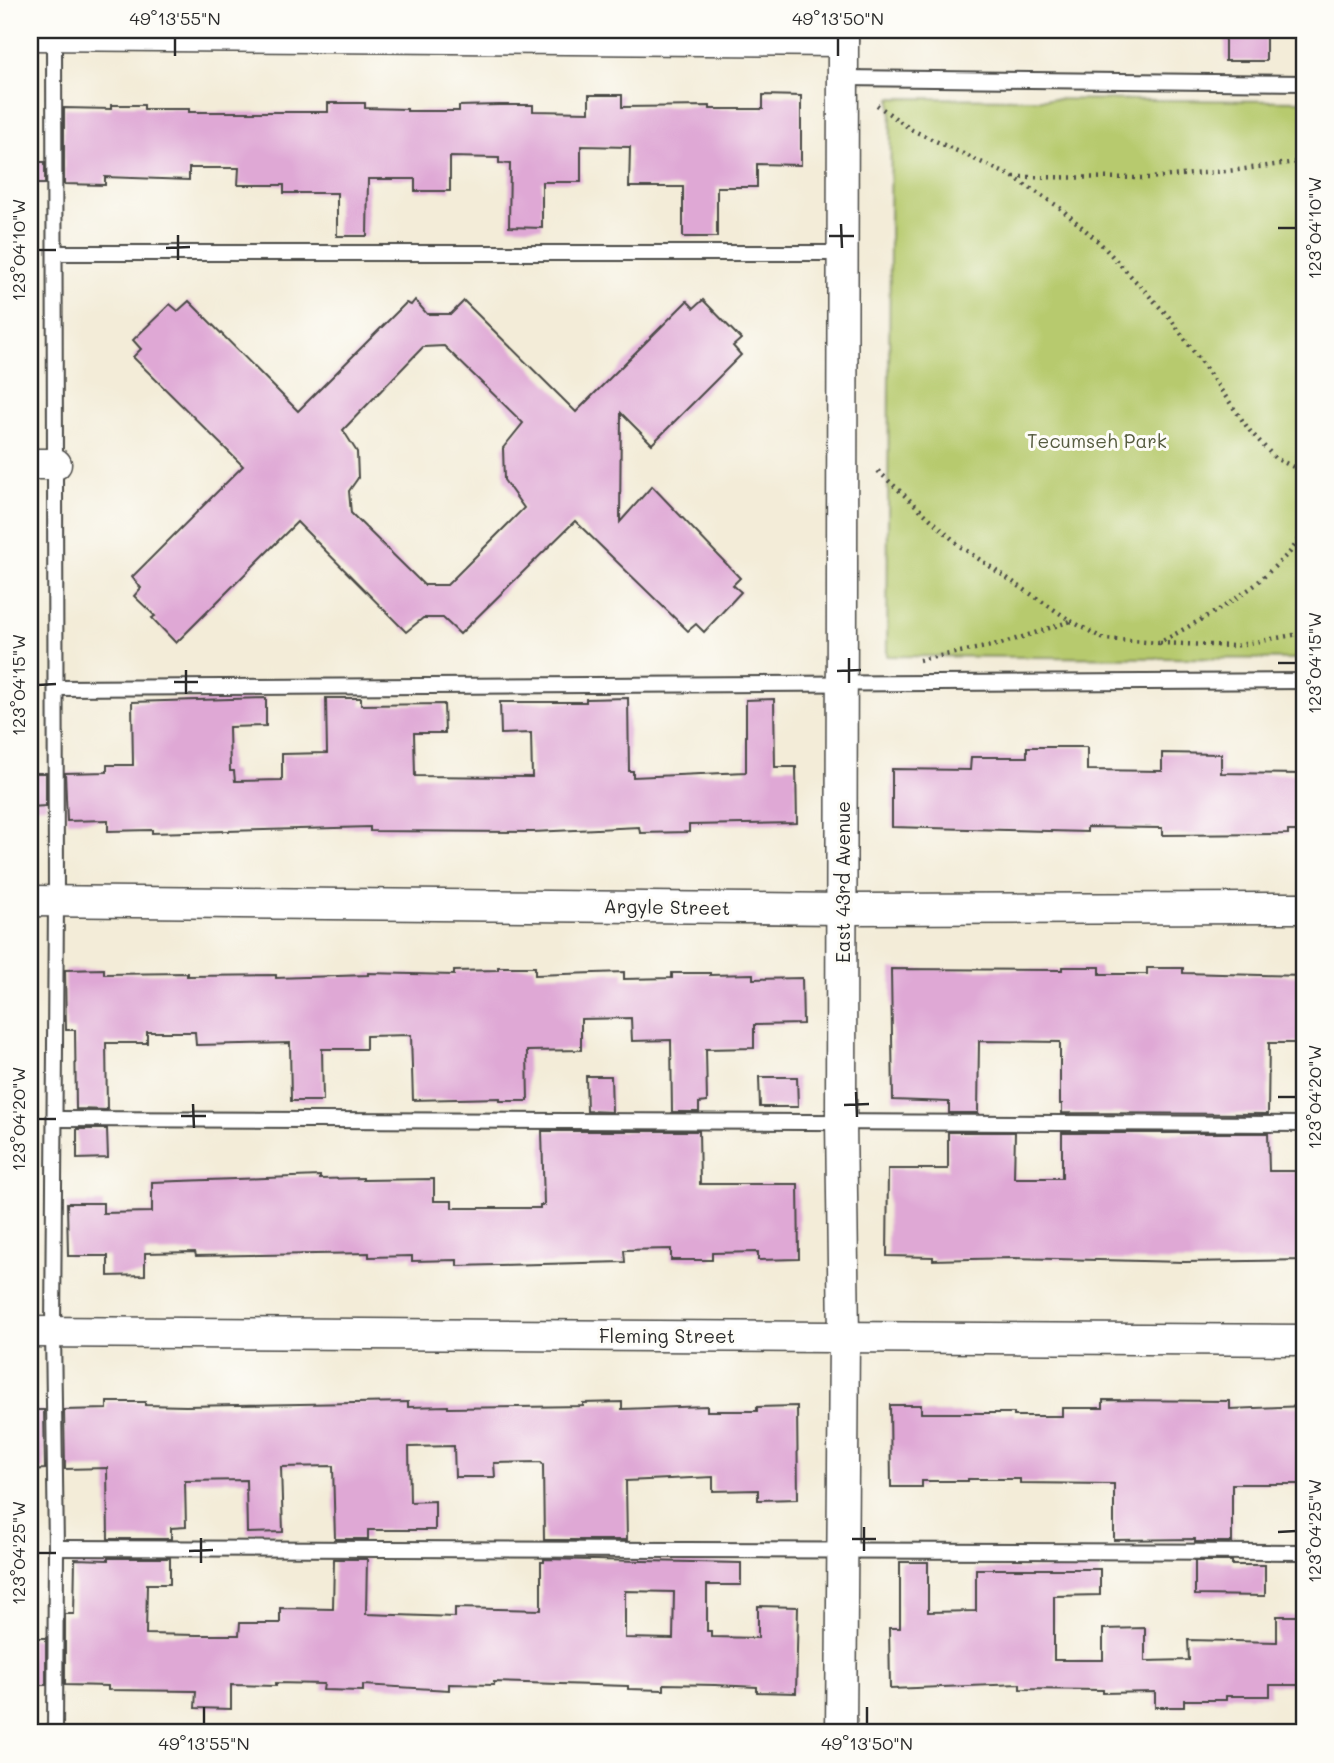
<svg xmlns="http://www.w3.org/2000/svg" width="1334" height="1763" font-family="Mali,sans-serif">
<rect width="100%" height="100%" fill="#fdfcf7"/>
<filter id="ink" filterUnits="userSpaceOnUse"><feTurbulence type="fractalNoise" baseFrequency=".0143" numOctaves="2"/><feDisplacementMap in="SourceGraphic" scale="14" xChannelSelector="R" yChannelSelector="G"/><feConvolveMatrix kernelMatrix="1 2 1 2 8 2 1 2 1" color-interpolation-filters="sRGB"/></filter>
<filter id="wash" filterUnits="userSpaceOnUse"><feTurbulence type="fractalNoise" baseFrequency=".00686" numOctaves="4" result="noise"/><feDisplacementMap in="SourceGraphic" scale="28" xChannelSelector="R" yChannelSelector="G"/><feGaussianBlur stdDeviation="1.57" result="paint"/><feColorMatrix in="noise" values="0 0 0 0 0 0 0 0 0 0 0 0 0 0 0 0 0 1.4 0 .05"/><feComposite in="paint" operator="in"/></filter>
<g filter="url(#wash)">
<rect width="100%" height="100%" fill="#f3ecd8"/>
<path fill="#b7ca6e" stroke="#717a4c" stroke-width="2" d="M891 98 1304 101V659L887 656Z"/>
<g id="blocks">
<g fill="#dfa8d5" fill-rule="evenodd">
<path d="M1225 30 1266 31V61H1225Z"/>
<path d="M589 95H622V107L710 106V109H763V95L801 96V165L757 164V187H717V237H683V187H629L630 147 581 146V182H542V228L509 227 510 164 499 163V158L450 157V191H415V179H368L367 236H337V193H284V185H238L239 168H189V180L105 177V185L64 184V108L111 109V105H144V109H189V112H328V103H365V108L407 109V111H459V106L499 105H533V111L589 112Z"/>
<rect x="30" y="162" width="15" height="22"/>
<path d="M415 300 427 314H451L464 301 576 412 687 301 694 308 703 300 741 339 733 346 741 355 652 444 621 413 620 522 652 486 740 578 733 585 741 592 704 632 696 624 688 631 575 521 460 634 443 618H423L406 632 297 522 176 643 152 618 155 616 134 596 141 588 132 577 243 466 133 357 141 349 133 340 170 304 178 311 189 301 298 411 406 303 411 305ZM444 346 523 423 503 448 504 480 524 508 447 585H424L351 513 349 491 358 478 357 452 343 430 423 347Z"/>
<path d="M266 698V726L229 727 230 771H234L235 781 282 780V754L327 753 326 698H361V705L444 704 445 733H414L415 776 532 777 531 733 501 734 500 702H586V699L628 698 629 771H633V777L746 772V700L774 699 775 767H796L797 823 689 825V832L640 833 639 827 533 832 370 831V827L152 833V830L108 831V820L67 821 65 773 107 772V765H133L132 702Z"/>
<path d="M1027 747H1087V770L1162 771V753L1221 754V773L1304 774V831H1288V834L1162 835V828L1087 827V832L892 827V769L970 770 971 757H1027Z"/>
<path d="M30 773H46V806L30 807Z"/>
<path d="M498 967H535V975L624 972V979L672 978V973H710V975L753 974V979L802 978 803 1024 754 1025V1048L706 1049 707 1102 699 1103V1112H672L671 1040 632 1041 631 1018 581 1019V1050L527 1051 528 1101H500V1098L413 1100 411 1035 366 1036V1049H322L323 1101H291L290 1043 196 1045 195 1032H147V1043H106L107 1110 76 1109 75 1030H66L65 970 104 969V974L187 973V976L276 975V978L368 975V973L454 975V971L498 970Z"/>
<path d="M1062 967H1100V974H1147V968H1183V973L1304 976V1043H1269L1268 1114 1062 1113V1104H1060V1042L979 1041 978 1113H949V1102L893 1100 891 969 1062 970Z"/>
<path d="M586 1076H611L612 1112 587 1111Z"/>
<path d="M759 1077H797L798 1107H760Z"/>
<path d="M77 1129H107L108 1158 77 1159Z"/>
<path d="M542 1131H699L700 1184H798L799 1259 758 1260V1252L712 1253V1260H671V1249L624 1250 625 1262 457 1266V1260L412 1261V1256L369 1257V1253L196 1256 195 1252 145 1253V1275L108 1276V1256H68L67 1203H103V1213L152 1212V1182L320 1176V1179L363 1178V1180L434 1179V1201H452V1208H540V1205H544Z"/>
<path d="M948 1132H1015L1014 1178H1062V1133H1268L1269 1171H1304V1260L1185 1262 1012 1258 933 1260V1257L887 1256 888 1169H948Z"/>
<path d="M1103 1400 1230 1401V1409L1304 1406V1484H1232V1542H1195V1539L1114 1540V1484L1020 1483V1479H968V1481H922V1487H891L890 1405H921V1413H1014V1416H1062V1408H1103Z"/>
<path d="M107 1402H145V1405L186 1406 408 1402V1407L448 1406V1408L583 1406V1403L622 1402V1409L707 1406V1411H757V1407L797 1406 798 1499 758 1500V1490L713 1491V1477L626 1481 627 1540H544L543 1465 541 1462 494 1463 495 1477H455L454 1446 409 1447 410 1502 435 1501V1530H368V1539H335L333 1466 281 1467 283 1532 247 1533 246 1480 185 1481 186 1527 171 1528V1539H108L107 1468 65 1469 64 1410 107 1409Z"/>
<path d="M30 1410H44L45 1469 30 1470Z"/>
<path d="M108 1558H170V1584H147L146 1634 197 1635H239L240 1623H280V1608L333 1609 334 1559H367L366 1614 455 1617V1608L541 1610V1562H544V1559L741 1563V1585H707V1631H711V1637L758 1638V1606L798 1607 796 1693 757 1692V1687L715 1685 664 1684V1690L628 1689V1686L494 1682V1685L449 1684V1690L363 1685V1691L323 1690 324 1684 276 1683V1686L231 1685V1709L195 1708 196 1691 108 1690V1686L65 1685V1614H74L75 1559 108 1560ZM625 1591 674 1592 673 1639 625 1638Z"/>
<path d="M1195 1561H1232V1565H1265V1596L1195 1595Z"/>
<path d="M900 1562H928V1612L976 1611V1569H1100V1595L1054 1596V1660H1103V1629L1145 1628V1661L1189 1660 1188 1640 1277 1642V1616H1304V1685H1270V1696H1226V1700H1184V1707H1155V1692L1103 1693V1690L1020 1689V1684L890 1689 889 1628H900Z"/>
<rect x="30" y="1638" width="16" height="47"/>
</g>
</g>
</g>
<g filter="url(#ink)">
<use href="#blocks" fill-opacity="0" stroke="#494845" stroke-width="2"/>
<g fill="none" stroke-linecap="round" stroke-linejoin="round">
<defs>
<g id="lane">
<path d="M54 35 56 901 53 1331 56 1548 55 1733"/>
<path d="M842 78 1304 83"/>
<path d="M55 253H842"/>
<path d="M56 688 1304 681"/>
<path d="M55 1119 1304 1124"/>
<path d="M56 1548 1304 1552"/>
</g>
<g id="street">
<path d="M30 35 843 41"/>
<path d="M30 464H56"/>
<path d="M30 901 843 909 1304 908"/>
<path d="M30 1332 1304 1340"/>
<path d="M841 1733 844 1336 841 1122 843 30"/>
</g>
</defs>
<use href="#lane" stroke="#494845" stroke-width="18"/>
<use href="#street" stroke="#494845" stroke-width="33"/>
<g stroke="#494845" stroke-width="4.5" stroke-dasharray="2 5" stroke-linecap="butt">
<path d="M877 105 912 130 1013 177 1059 207 1099 242 1170 318 1250 431 1275 458 1304 472"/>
<path d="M1014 177 1149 178 1237 170 1304 161"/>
<path d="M878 471 961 547 1071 621 1104 639 1159 643 1222 608 1255 585 1290 552 1304 533"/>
<path d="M1160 643 1234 646 1304 633"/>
<path d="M919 660 1001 644 1071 621"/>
</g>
<use href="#lane" stroke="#fff" stroke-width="14"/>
<use href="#street" stroke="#fff" stroke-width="30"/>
</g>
</g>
<path fill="none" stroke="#2b2b2b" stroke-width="2.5" d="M175 38V56M838 38V56M841 224 842 248M1278 228H1296M178 235V260M829 236H854M166 248 190 247M38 250H56M849 658V683M1278 663H1296M186 670V694M837 671 861 670M174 682H198M38 685 56 684M856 1092 857 1117M1278 1097H1296M193 1104 194 1128M844 1105 869 1104M181 1116H206M38 1119H56M864 1527V1551M1278 1532 1296 1531M201 1538V1563M852 1539H876M189 1551 213 1550M38 1553H56M204 1707V1724M867 1707V1724"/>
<g text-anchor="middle" stroke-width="6" stroke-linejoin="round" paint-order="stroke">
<g font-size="19" fill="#555b3f" stroke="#fdfcf7">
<text x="1097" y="448">Tecumseh Park</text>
</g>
<g font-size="19" fill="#2b2b2b" stroke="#fdfcf7">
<text transform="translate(843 882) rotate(-90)" y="7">East 43rd Avenue</text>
<text transform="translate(667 907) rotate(1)" y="7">Argyle Street</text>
<text x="667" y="1343">Fleming Street</text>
</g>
</g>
<rect width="1334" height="1763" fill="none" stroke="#fdfcf7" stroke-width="77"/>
<rect x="38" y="38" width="1258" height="1686" fill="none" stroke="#2b2b2b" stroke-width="2.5"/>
<g font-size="18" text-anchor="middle" fill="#2b2b2b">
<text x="175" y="25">49°13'55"N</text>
<text x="838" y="25">49°13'50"N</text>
<text transform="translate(1315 228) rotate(-90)" y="6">123°04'10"W</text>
<text transform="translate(19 250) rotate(-90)" y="6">123°04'10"W</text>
<text transform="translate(1315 663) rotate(-90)" y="6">123°04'15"W</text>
<text transform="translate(19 685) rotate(-90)" y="6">123°04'15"W</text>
<text transform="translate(1315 1097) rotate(-90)" y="6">123°04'20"W</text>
<text transform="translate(19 1119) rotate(-90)" y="6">123°04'20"W</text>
<text transform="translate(1315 1531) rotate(-90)" y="6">123°04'25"W</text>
<text transform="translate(19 1553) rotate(-90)" y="6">123°04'25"W</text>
<text x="204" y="1750">49°13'55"N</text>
<text x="867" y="1750">49°13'50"N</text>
</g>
</svg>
